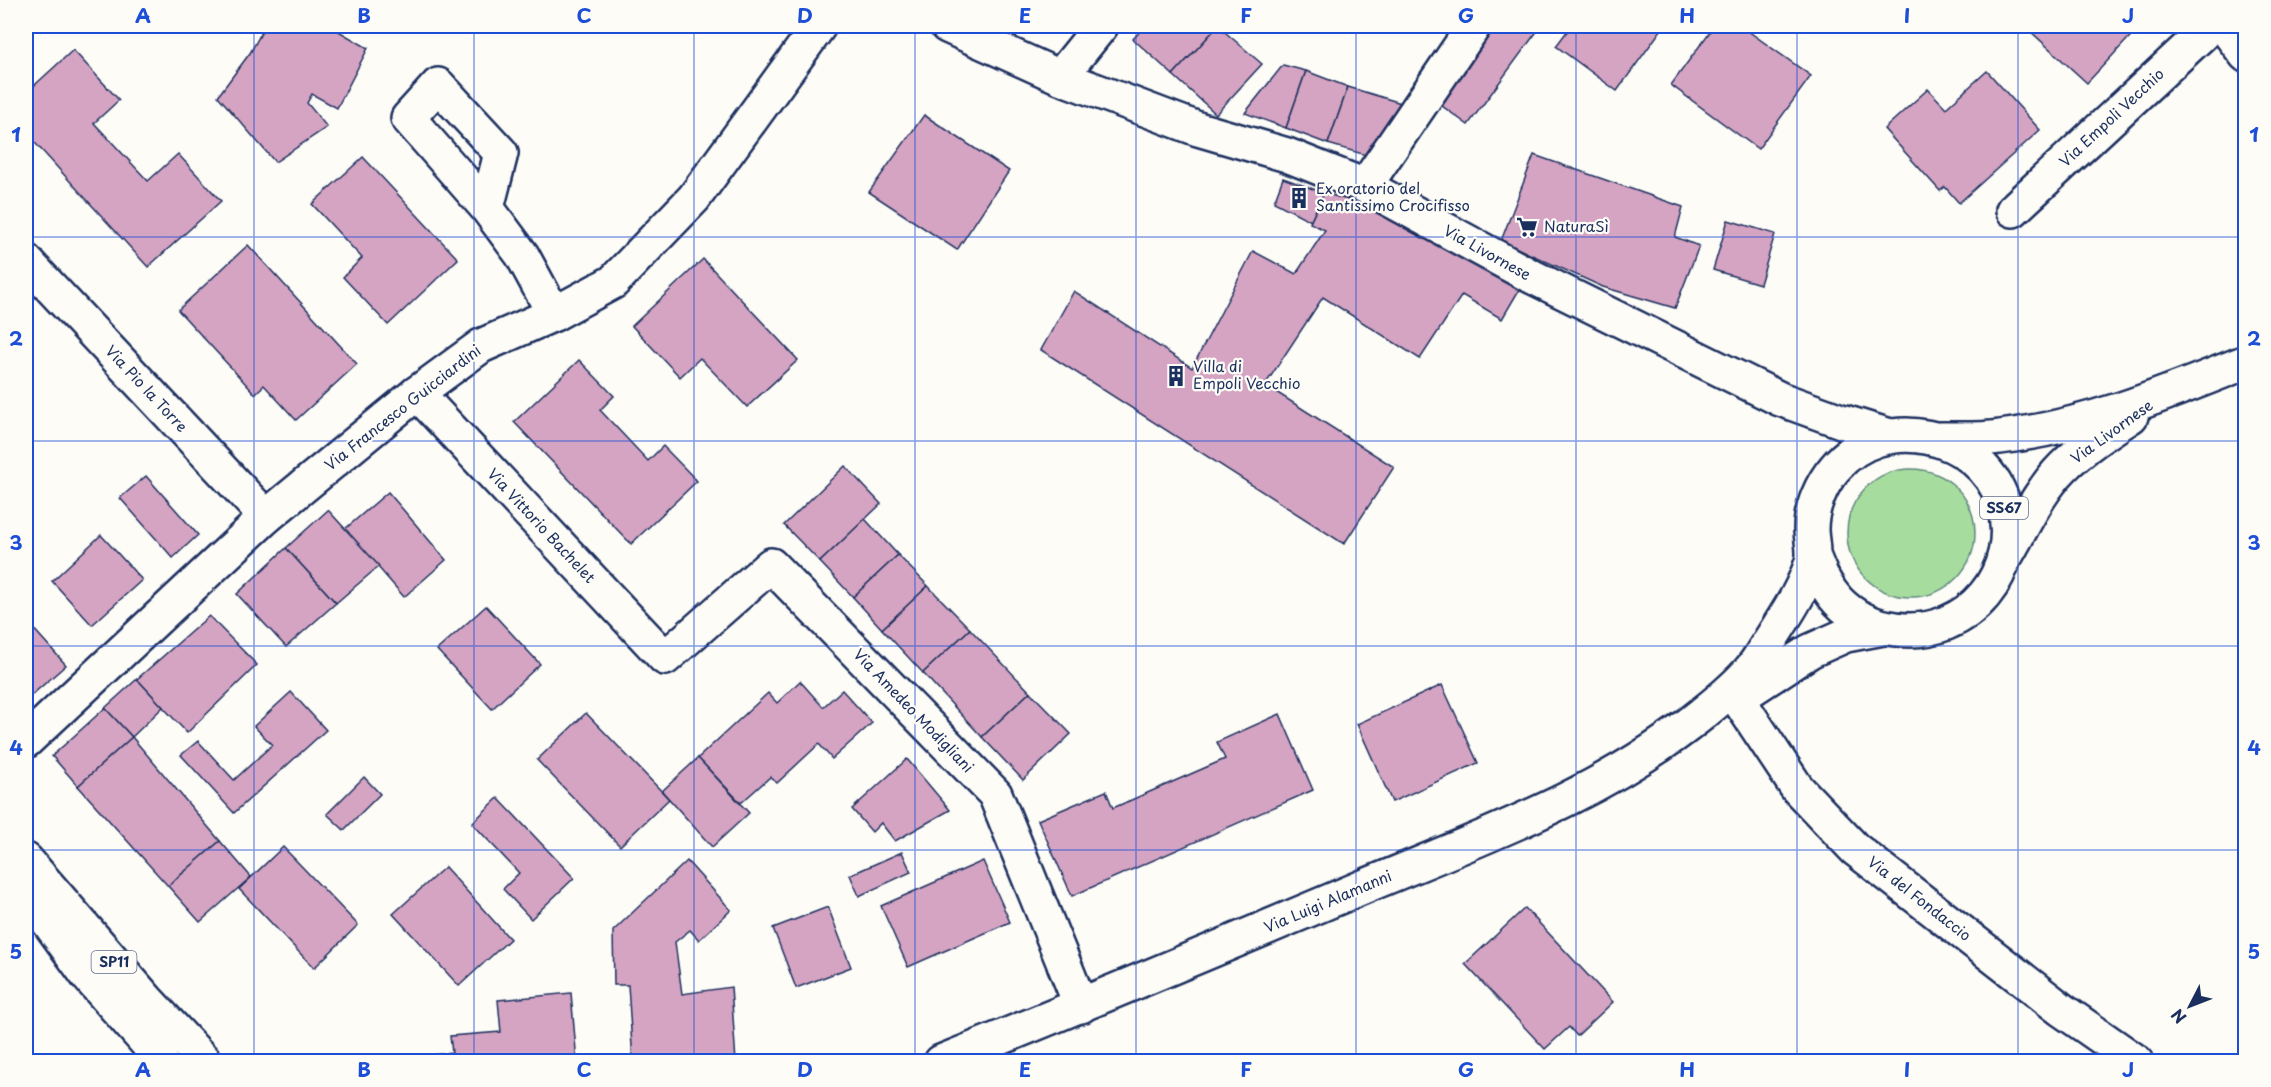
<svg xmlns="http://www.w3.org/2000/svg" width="2271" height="1087" font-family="'Playpen Sans',sans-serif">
<rect width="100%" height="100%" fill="#fdfcf7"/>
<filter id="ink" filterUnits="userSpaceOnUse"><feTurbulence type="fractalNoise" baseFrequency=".0167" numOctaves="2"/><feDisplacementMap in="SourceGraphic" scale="12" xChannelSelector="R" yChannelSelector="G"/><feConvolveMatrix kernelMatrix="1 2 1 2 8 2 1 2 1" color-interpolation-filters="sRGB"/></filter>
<g filter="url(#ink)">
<circle fill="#a6dc9e" stroke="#60867e" stroke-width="1.5" cx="1911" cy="533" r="64"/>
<g fill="#d5a4c2" stroke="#1b2f5e" stroke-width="1.5">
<path d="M265 26H330L368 48 337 108 312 94 307 103 327 127 275 162 218 96 250 53Z"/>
<path d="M1145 26H1218L1173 75 1133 39Z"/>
<path d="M1218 26 1262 64 1216 114 1173 75Z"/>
<path d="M1495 26H1541L1468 125 1438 103Z"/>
<path d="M1571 26H1664L1617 91 1556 46Z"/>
<path d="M1714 26H1741L1811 76 1758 149 1671 85Z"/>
<path d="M2032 26H2140L2087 83 2028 29Z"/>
<path d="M73 50 119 100 94 123 148 181 178 154 221 201 148 267 26 133V93Z"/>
<path d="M1283 65 1306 71 1286 128 1245 113Z"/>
<path d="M1306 71 1348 87 1328 144 1286 128Z"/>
<path d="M1987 71 2040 130 1959 203 1945 187 1940 191 1884 129 1928 89 1946 108Z"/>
<path d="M1348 87 1401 103 1366 155 1328 144Z"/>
<path d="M924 115 1009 171 957 250 869 192Z"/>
<path d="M1534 155 1683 207 1675 237 1699 246 1675 308 1603 287 1501 241Z"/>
<path d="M363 157 458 259 388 325 343 277 362 258 312 204Z"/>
<path d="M1283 178 1324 193 1311 221 1274 202Z"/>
<path d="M1324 193 1369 206 1522 285 1502 319 1462 295 1420 359 1323 297 1265 385 1394 467 1344 544 1041 350 1074 291 1192 368 1253 251 1296 274 1325 230 1310 223Z"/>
<path d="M1728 220 1775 234 1760 284 1713 270Z"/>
<path d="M248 245 357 364 296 420 264 385 255 394 178 310Z"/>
<path d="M703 259 798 360 747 407 700 358 680 377 632 326Z"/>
<path d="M579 360 614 396 600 410 648 461 663 446 697 481 631 544 514 422Z"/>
<path d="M845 466 881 504 820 562 784 525Z"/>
<path d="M146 476 198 535 173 558 120 498Z"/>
<path d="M388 492 446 560 404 597 345 529Z"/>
<path d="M328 510 379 566 336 603 286 548Z"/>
<path d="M865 519 898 555 853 597 820 562Z"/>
<path d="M101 535 142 580 92 625 52 581Z"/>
<path d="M286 548 336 603 286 647 237 594Z"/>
<path d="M898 555 928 586 882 629 853 597Z"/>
<path d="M928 586 970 629 923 673 882 629Z"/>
<path d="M486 606 540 664 492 709 437 650Z"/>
<path d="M209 616 257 665 187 733 137 679Z"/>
<path d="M32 627 66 665 26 700V632Z"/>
<path d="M970 629 1030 692 982 737 923 673Z"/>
<path d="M137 679 163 707 132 737 105 708Z"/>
<path d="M800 681 823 707 842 690 872 723 832 759 819 744 777 783 770 777 741 803 698 758 768 693 777 703Z"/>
<path d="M1442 685 1478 763 1392 802 1357 724Z"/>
<path d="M291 692 326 730 234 813 181 755 198 741 234 780 272 745 254 726Z"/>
<path d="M1030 692 1071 734 1023 780 982 737Z"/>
<path d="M105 708 132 737 78 786 52 756Z"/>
<path d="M586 713 669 799 620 846 537 760Z"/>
<path d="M1280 714 1313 790 1072 896 1038 820 1106 791 1113 808 1225 759 1217 742Z"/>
<path d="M132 737 220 841 168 886 78 786Z"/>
<path d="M698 758 749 813 712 847 662 791Z"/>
<path d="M907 759 950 810 895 841 881 823 872 832 852 809Z"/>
<path d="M364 777 380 794 344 830 327 814Z"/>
<path d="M498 798 574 878 531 919 503 889 519 873 472 823Z"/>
<path d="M220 841 251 877 200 922 168 886Z"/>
<path d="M283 847 358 925 314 968 239 889Z"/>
<path d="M902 852 911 872 859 896 850 875Z"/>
<path d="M687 861 731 910 699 940 690 930 675 942 682 994 731 987 736 1062H633L628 985H614L613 931Z"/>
<path d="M983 861 1010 922 908 967 881 906Z"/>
<path d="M445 867 510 939 459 986 393 914Z"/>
<path d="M828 907 851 967 796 988 773 928Z"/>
<path d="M1525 908 1613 1002 1577 1036 1569 1027 1545 1049 1465 964Z"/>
<path d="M571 993 577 1062H431V1055L452 1053 450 1036 501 1032 498 1000Z"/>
</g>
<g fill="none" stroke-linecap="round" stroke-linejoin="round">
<defs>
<g id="street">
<path d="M2224 26 2246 55"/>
<path d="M1060 77 1101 26"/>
<path d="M1365 186 1474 26"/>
<path d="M487 208 501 153 438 85 408 118 487 208 522 255 554 314"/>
<path d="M2013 210 2211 26"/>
<path d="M26 261 266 517"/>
<path d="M417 393 665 658 771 565 995 794 1081 1006"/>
<path d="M1738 699 1797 788 1855 849 2062 1010 2137 1062"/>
<path d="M26 741 266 517 417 393 481 346 554 314 613 282 694 198 819 26"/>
</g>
<g id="primary">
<path d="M947 26 1060 77 1198 129 1287 155 1365 186 1527 274 1780 399 1841 421 1890 436"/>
<path d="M1941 439C1960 439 1981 440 2000 437 2086 427 2166 394 2246 362"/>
<path d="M2007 554C2024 525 2039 491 2063 467 2083 447 2108 431 2131 416"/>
<path d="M1738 698 1810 651 1846 635 1883 628"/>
<path d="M26 860 147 1000 205 1062"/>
<path d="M26 891 87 975 146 1042 161 1062"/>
<path d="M941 1062C1083 1005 1223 946 1363 887 1480 838 1603 795 1702 714 1718 701 1737 686 1751 669 1758 661 1763 651 1769 642 1785 616 1803 591 1812 562 1815 551 1811 540 1811 529 1811 508 1821 484 1835 468 1882 411 1980 432 2003 502 2024 571 1968 639 1896 629 1875 627 1853 617 1838 601 1826 588 1820 573 1814 558"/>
</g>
</defs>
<use href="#street" stroke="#1b2f5e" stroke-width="38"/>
<use href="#primary" stroke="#1b2f5e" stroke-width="38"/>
<use href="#street" stroke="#fdfcf7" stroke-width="33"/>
<use href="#primary" stroke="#fdfcf7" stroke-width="33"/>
</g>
</g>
<path fill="none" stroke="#1d4ed8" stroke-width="1.5" stroke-opacity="0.55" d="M254 26V1062M474 26V1062M694 26V1062M915 26V1062M1136 26V1062M1356 26V1062M1576 26V1062M1797 26V1062M2018 26V1062M26 237H2246M26 441H2246M26 646H2246M26 850H2246"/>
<defs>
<symbol id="building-bare" viewBox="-9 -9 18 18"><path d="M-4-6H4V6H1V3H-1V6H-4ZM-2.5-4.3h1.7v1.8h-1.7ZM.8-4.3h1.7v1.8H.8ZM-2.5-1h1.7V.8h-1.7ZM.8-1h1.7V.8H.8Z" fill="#1b2f5e" stroke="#fdfcf7" stroke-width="2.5" paint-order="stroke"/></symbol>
<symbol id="supermarket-bare" viewBox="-9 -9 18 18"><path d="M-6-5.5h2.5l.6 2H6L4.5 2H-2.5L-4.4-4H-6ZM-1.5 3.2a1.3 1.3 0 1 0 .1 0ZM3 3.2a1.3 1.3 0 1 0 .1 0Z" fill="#1b2f5e" stroke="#fdfcf7" stroke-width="2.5" paint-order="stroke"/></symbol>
</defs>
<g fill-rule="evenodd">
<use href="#building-bare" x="1284" y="183" width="30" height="30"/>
<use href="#supermarket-bare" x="1512" y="212" width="30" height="30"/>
<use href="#building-bare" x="1161" y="361" width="30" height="30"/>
</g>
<g text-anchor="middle" stroke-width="4.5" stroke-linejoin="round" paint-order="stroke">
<g fill="#fdfcf7" stroke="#5f6c8c" stroke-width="1.5">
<rect x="1980" y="497" width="48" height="22" rx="4.5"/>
<rect x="91.5" y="951" width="45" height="22" rx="4.5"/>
</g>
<g font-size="14" font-weight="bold" fill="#1b2f5e">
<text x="2004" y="513">SS67</text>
<text x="114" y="967">SP11</text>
</g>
<g font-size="15" fill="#1b2f5e" stroke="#fdfcf7">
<text transform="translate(2112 118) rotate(-43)" y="5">Via Empoli Vecchio</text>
<text transform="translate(1487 253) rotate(29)" y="5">Via Livornese</text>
<text transform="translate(146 389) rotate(47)" y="5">Via Pio la Torre</text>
<text transform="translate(403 408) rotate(-38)" y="5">Via Francesco Guicciardini</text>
<text transform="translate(2112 432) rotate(-36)" y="5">Via Livornese</text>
<text transform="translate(541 526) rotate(47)" y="5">Via Vittorio Bachelet</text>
<text transform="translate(913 711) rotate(46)" y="5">Via Amedeo Modigliani</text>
<text transform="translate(1919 899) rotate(38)" y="5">Via del Fondaccio</text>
<text transform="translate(1328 902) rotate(-23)" y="5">Via Luigi Alamanni</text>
</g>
<g font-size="15" fill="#1b2f5e" stroke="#fdfcf7" text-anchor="start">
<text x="1316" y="194">Ex oratorio del<tspan x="1316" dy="17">Santissimo Crocifisso</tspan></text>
<text x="1544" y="232">NaturaSì</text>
<text x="1193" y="372">Villa di<tspan x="1193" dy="17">Empoli Vecchio</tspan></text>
</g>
</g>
<rect width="2271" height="1087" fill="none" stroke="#fdfcf7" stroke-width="66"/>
<g transform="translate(2190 1006) rotate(228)" stroke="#fdfcf7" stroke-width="4.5" paint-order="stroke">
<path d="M0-4.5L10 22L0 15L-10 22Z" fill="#1b2f5e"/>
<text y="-9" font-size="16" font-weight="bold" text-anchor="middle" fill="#1b2f5e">N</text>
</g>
<rect x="33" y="33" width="2205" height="1021" fill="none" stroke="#1d4ed8" stroke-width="2"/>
<g font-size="20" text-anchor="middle" font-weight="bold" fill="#1d4ed8">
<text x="143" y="23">A</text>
<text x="364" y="23">B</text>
<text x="584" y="23">C</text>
<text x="805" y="23">D</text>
<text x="1025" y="23">E</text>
<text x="1246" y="23">F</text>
<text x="1466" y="23">G</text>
<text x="1687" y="23">H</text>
<text x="1907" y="23">I</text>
<text x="2128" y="23">J</text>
<text x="16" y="142">1</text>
<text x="2254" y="142">1</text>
<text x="16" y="346">2</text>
<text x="2254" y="346">2</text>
<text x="16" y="550">3</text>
<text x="2254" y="550">3</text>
<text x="16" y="755">4</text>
<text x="2254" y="755">4</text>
<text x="16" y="959">5</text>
<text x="2254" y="959">5</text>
<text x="143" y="1077">A</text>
<text x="364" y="1077">B</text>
<text x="584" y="1077">C</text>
<text x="805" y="1077">D</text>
<text x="1025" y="1077">E</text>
<text x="1246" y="1077">F</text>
<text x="1466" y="1077">G</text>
<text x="1687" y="1077">H</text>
<text x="1907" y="1077">I</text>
<text x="2128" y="1077">J</text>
</g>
</svg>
